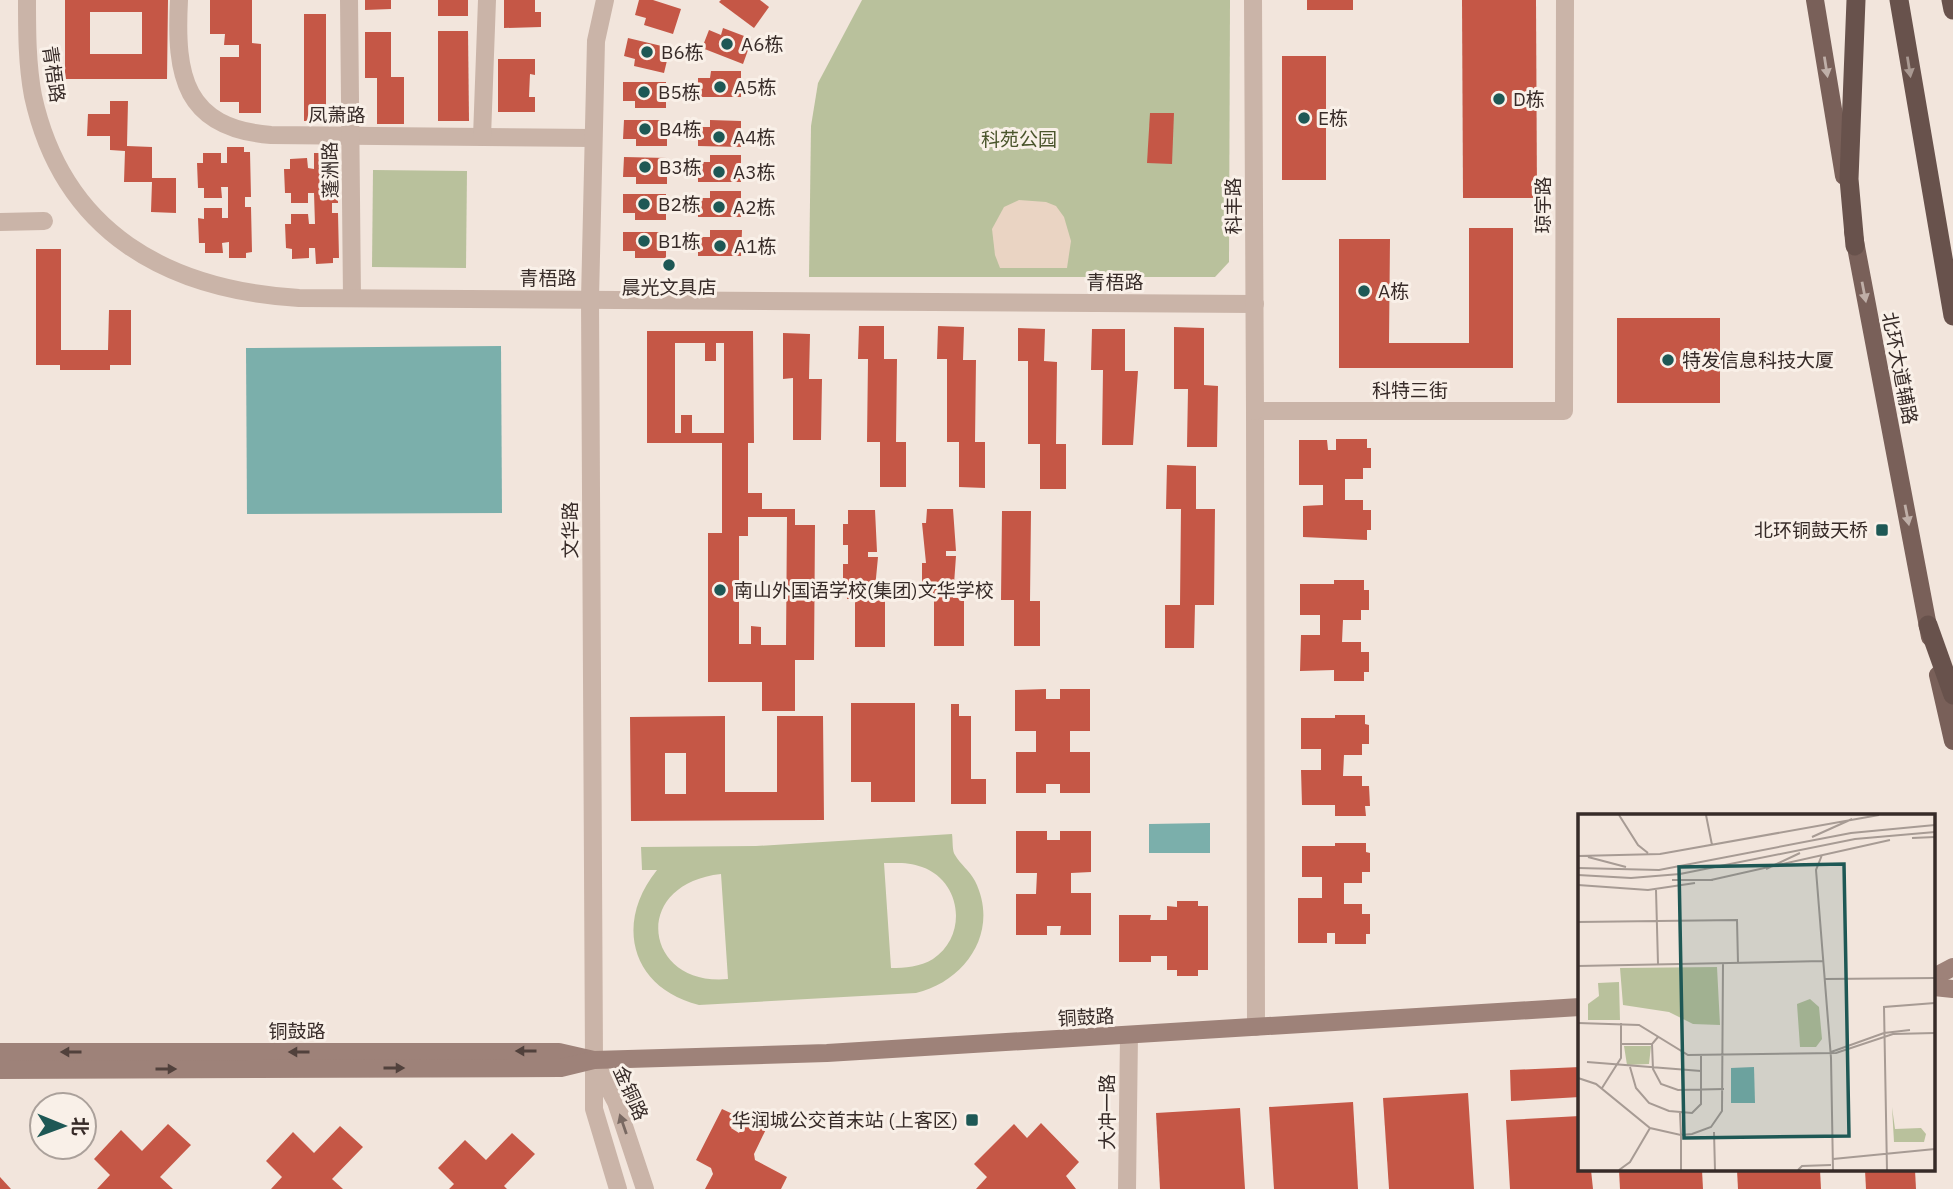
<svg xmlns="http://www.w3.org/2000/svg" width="1953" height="1189" font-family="'IBM Plex Sans','Noto Sans SC',sans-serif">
<rect width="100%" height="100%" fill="#f2e5dc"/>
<g fill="#b9c19c" fill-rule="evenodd">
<path d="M862 0H1230L1229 262 1215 277H809L811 126 818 83Z"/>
<path d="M373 170 467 171 466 268 372 267Z"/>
<path d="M952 834C953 840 952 851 955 855 960 864 970 871 975 881 1000 931 966 981 916 993L699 1005C631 988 614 923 657 870H642L641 847 756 846ZM884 863C897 863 910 862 922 867 962 881 968 936 933 959 920 967 905 968 891 968ZM721 874 728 979C644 987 629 884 721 874Z"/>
</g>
<path fill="#ead4c3" d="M1019 200 1046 202 1056 206 1064 217 1071 241 1067 268H1000L995 255 992 229 1004 207Z"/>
<g fill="#7bafab">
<path d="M501 346 502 513 247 514 246 348Z"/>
<path d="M1210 823V853H1149V824Z"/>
</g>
<g fill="#c55746" fill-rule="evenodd">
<path d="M65 0H168L167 79H65ZM90 12H142V54H90Z"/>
<path d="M210 0H252V43L261 44V113H239V102H220V57H239V45H224L225 34H210Z"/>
<path d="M365 0H391V9L365 10Z"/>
<rect x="438" y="0" width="30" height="16"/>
<path d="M504 0H535V12H541V27L504 28Z"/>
<path d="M639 0H653L681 9 673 34 644 25 646 18 635 15Z"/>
<path d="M721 0H760L769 7 754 28 719 2Z"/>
<rect x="1307" y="0" width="46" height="10"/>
<path d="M1462 0H1536L1537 198H1463Z"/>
<rect x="304" y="14" width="22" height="107"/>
<path d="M723 28 752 39 743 64 702 48 709 30 721 35Z"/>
<path d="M438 31H468L469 121H438Z"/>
<path d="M365 32H391V77H404V124H377V78H365Z"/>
<path d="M628 38 670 48 664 73 634 66 635 59 624 56Z"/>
<rect x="1282" y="56" width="44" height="124"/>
<path d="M498 59H535V75L530 74 529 97H535V112H498Z"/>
<path d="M711 71H741V97H698V78H710Z"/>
<path d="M623 82H666V108H635V101H623Z"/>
<path d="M110 101H128L127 146 152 147V178H176V213L151 212 152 182H124L125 151 110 150V136H87L88 114H110Z"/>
<path d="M1150 113H1174L1172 164 1147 163Z"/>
<path d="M624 120H667V146H636V139H623Z"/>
<path d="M710 120 741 121V147L698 146V127H710Z"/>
<path d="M227 147H244V152H250L251 197H245V207H251L252 252 246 253V258H229V242L222 243 223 253H205V243H199L198 218 204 219V208H222V218H228V187H221L222 198H204V188H198L197 163H203V153H221V163H227Z"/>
<path d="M314 153H331V158H337L338 203H332V213H338L339 258H333V263L316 264 315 248H309V258L292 259V249L286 248 285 224H291V214H308L309 224H315L314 193H308V203H291V193H285L284 169H290V159L307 158 308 168 314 169Z"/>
<path d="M710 155H741V182H698V162H710Z"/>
<path d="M624 157 667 158V184H636V177H623Z"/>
<path d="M710 191H741V217H698V198H710Z"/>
<path d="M623 194H666V220H635V213H623Z"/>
<path d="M1469 228H1513V368H1339V239H1390L1389 343H1469Z"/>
<path d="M710 230H742L741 256H698V237H710Z"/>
<path d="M623 232H666V258H635V251H623Z"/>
<path d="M36 249H61V350H108L109 310H131V365H110V370H60V365H36Z"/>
<rect x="1617" y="318" width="103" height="85"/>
<path d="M859 326H884V359H897L896 442H906V487H880V442H867L868 359H858Z"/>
<path d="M938 326 964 327 963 360H976L975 442H985V488L959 487V442H947V359H937Z"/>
<path d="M1174 327 1204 328V385L1218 386 1217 447H1187L1188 389H1174Z"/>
<path d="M1018 328 1045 329 1044 361 1057 362 1056 444H1066V489H1040V444H1028V361H1018Z"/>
<path d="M1092 329H1125V371H1138L1133 445H1102L1103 370H1091Z"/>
<path d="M647 331H753L754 443H748V493H762V509H795V525H815L814 660H795V711H762V682H708V533H722V443H647ZM675 343H705V361H716V343H724V433H692V415H681V433H675ZM748 517H787L786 645H761V627L751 626V644H739V536H748Z"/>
<path d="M783 333 810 334 809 379H822L821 440H793V378L783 379Z"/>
<path d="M1336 439H1367V448H1371V468H1363V479H1345V500H1363V510H1371V530H1367V540L1303 537V506L1323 505V485H1299V440H1327L1328 450H1336Z"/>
<path d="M1167 465 1196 466V509H1215L1214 605H1195L1194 648H1165V605H1180L1181 509H1166Z"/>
<path d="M927 509H953L956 551H946V556H956L953 598H964V646H934V597L926 598V584H922V563H926L922 523H926Z"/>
<path d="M848 510H875L877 552H868V557H878L874 599H885V647H855V599H847V585H843V564H848V545H843V524H848Z"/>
<path d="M1002 511H1031L1030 601H1040V646H1014V600H1001Z"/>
<path d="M1334 580H1364V590H1369V610H1361V620H1343L1342 642H1361V652H1369V672H1364V681H1334V670L1300 671 1301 635H1320V615H1300V584H1334Z"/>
<path d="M1046 689V699H1060V689H1090V731H1070V752H1090V793H1060V784H1046V793H1016V752H1036V731H1015V690Z"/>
<path d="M851 703H915V802H871V782H851Z"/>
<path d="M951 704H959V716H971V779H986V804H951Z"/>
<path d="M1335 715H1365V724L1369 725V744H1362V755H1344L1343 776H1362V786H1369L1370 806H1365L1366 816H1335V805H1302L1301 770H1321V749H1301V718H1335Z"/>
<path d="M725 716V792H777V716H823L824 820 631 821 630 717ZM665 753H686V794H665Z"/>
<path d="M1016 831H1047V840H1060V831H1091V872L1071 873V893H1091V935H1060L1061 926H1047V935H1016V894H1036L1037 873H1016Z"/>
<path d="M1335 843H1366V852L1370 853V872H1362V883H1344V904H1362V914H1370V934H1366V944H1335V933H1327V943H1298V898H1322V877H1302V846H1335Z"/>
<path d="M1177 901H1198V906H1208V970H1198V976H1177V970H1167V956H1151V962H1119V915H1151L1150 920H1167V906L1177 907Z"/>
<path d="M1580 1067V1097L1511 1101 1510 1070Z"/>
<path d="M1468 1093 1474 1189H1389L1383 1098Z"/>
<path d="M1353 1102 1358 1189H1274L1269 1107Z"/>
<path d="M1240 1108 1245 1189H1160L1156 1113Z"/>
<path d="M722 1109 737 1116 731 1128 739 1133 749 1113 769 1123 754 1154 755 1160 787 1177 781 1189H705L713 1174 711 1168 696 1160Z"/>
<path d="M1580 1116V1170H1591L1593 1189H1510L1506 1120Z"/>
<path d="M1041 1123 1079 1162 1066 1176 1076 1189H976L987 1177 974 1164 1014 1124 1027 1138Z"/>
<path d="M168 1124 191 1145 160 1177 173 1189H97L110 1175 94 1159 121 1130 142 1151Z"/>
<path d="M340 1126 363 1147 332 1179 343 1189H271L282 1177 266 1161 293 1132 314 1153Z"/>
<path d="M512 1133 535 1154 504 1186 507 1189H449L454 1184 438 1168 465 1140 486 1160Z"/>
<path d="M1619 1170H1702L1703 1189H1620Z"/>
<path d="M1737 1170H1820L1821 1189H1738Z"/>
<path d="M1865 1170H1915L1916 1189H1866Z"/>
<path d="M0 1177 11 1189H0Z"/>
</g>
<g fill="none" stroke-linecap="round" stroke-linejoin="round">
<g stroke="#cab4a8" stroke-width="18">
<path d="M179 0C175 76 184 128 271 135L593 138"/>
<path d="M349 0 352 298"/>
<path d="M482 137 487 0"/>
<path d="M0 222 44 221"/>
<path d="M1256 1027 1255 411H1564L1565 0"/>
<path d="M1127 1189 1129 1035"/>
</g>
<g stroke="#cab4a8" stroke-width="18">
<path d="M27 0C27 32 27 64 33 96 63 233 168 290 299 298L1255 304"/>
<path d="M605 0 596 41 590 299 594 1060V1109L618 1189"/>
<path d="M1253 0 1255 411"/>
<path d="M595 1062 616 1102 645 1189"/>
</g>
<g stroke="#9e8279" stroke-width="18">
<path d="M1934 977 1953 967"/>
<path d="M1934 987 1953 989"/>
<path d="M0 1052H559L594 1060"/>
<path d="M0 1070 561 1068 594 1060 827 1053 1580 1007"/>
</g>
<g stroke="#796059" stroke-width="18">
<path d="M1815 0 1844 176"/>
<path d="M1853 231 1930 637"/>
<path d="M1938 675 1953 741"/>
</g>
<g stroke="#68524c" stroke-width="19">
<path d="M1899 0 1953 316"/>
<path d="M1951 0 1953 10"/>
<path d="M1855 246 1849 179 1856 0"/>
<path d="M1928 625 1953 695"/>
</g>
</g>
<defs><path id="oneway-solid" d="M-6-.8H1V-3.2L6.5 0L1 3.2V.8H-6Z" transform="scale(1.75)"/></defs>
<g fill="#bfafa8">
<use href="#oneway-solid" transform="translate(1826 67) rotate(81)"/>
<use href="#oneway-solid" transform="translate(1864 292) rotate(79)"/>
<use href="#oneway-solid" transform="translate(1907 515) rotate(79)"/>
</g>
<use fill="#a99992" href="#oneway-solid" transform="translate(1909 67) rotate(81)"/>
<g fill="#51413c">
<use href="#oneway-solid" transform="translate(526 1051) rotate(-180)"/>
<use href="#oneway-solid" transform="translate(71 1052) rotate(180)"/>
<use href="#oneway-solid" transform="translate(299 1052) rotate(180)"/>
<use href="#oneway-solid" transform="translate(394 1068)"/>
<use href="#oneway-solid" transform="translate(166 1069)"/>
</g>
<use fill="#796962" href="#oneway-solid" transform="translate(623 1124) rotate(-109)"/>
<g fill="#1e5855" stroke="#f9f0e8" stroke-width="2.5">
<circle cx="727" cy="44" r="7"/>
<circle cx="647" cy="52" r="7"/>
<circle cx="720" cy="87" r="7"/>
<circle cx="644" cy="92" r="7"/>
<circle cx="1499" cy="99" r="7"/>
<circle cx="1304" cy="118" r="7"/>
<circle cx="645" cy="129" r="7"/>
<circle cx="719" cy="137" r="7"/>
<circle cx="645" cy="167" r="7"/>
<circle cx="719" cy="172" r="7"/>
<circle cx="644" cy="204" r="7"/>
<circle cx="719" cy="207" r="7"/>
<circle cx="644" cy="241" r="7"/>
<circle cx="720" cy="246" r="7"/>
<circle cx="669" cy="265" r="7"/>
<circle cx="1364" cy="291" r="7"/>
<circle cx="1668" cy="360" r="7"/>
<rect x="1875" y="523" width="14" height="14" rx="3.5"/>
<circle cx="720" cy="590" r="7"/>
<rect x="965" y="1113" width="14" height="14" rx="3.5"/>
</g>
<g text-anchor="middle" stroke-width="6" stroke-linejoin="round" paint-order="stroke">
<g font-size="19" fill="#372b28" stroke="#f9f0e8" text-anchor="start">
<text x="741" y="51">A6栋</text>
<text x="661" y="59">B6栋</text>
<text x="734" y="94">A5栋</text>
<text x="658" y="99">B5栋</text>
<text x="1513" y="106">D栋</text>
<text x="1318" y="125">E栋</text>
<text x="659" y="136">B4栋</text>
<text x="733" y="144">A4栋</text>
<text x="659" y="174">B3栋</text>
<text x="733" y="179">A3栋</text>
<text x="658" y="211">B2栋</text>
<text x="733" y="214">A2栋</text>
<text x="658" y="248">B1栋</text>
<text x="734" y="253">A1栋</text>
<text x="669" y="294" text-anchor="middle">晨光文具店</text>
<text x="1378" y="298">A栋</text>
<text x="1682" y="367">特发信息科技大厦</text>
<text x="1868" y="537" text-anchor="end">北环铜鼓天桥</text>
<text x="734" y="597">南山外国语学校(集团)文华学校</text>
<text x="958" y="1127" text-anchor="end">华润城公交首末站 (上客区)</text>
</g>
<g font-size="19" fill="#372b28" stroke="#f9f0e8">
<text transform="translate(54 74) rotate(82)" y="7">青梧路</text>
<text x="337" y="122">凤萧路</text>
<text transform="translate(330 170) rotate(-91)" y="7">蓬洲路</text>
<text transform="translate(1543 205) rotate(-90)" y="7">琼宇路</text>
<text transform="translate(1233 206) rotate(-90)" y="7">科丰路</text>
<text x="548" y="285">青梧路</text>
<text x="1115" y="289">青梧路</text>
<text transform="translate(1900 368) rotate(79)" y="7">北环大道辅路</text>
<text x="1410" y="397">科特三街</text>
<text transform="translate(570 530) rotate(-90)" y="7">文华路</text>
<text transform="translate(1086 1017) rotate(-3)" y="7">铜鼓路</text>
<text x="297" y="1038">铜鼓路</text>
<text transform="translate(631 1093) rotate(66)" y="7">金铜路</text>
<text transform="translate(1107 1112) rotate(-90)" y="7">大冲一路</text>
</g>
<g font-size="19" fill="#4a552c" stroke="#f9f0e8">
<text x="1019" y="146">科苑公园</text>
</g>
</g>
<g transform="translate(1578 814)">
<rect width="357" height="357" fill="#f2e5dc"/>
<path d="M139 153 142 211 115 210 91 198 45 191 42 154ZM41 168 42 206H10V190L21 182 20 169ZM232 185 241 193 244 225 238 233H222L219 190ZM46 232H73L71 250 49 251ZM314 293 317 315 343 314 348 320 346 328H316Z" fill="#b9c19c"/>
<path d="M176 253 177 289H153V254Z" fill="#7bafab"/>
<path fill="none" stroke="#a79b94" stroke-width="2" d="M41 1 60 31 70 39M128 1 134 31M234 23 274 5M334 24 357 23M244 41 238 56 253 244 255 356M0 42 82 40 301 1M10 43 48 53M0 54 81 56 273 19 357 11M188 55 222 39M0 61 53 64 102 60 277 25 357 18M94 66H135M133 66 312 26M0 71 70 76 117 69M78 76 80 150M0 108 159 106 160 149M0 152 245 147M247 165 357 164M0 209 61 211 110 241 258 239 315 220 357 219M80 223 74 230 75 255 83 270 100 276 146 275M44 230H74M253 238 306 219 332 216M9 248 123 257M52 253 58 274 71 289 91 297 114 299 123 290V242M0 264 18 270 72 314 103 321V356M24 274 43 244V209M102 299 103 321 114 320 133 313 144 297 145 149M136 318 137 356M255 345 357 335M41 356 52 348 72 314M220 356 224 352 253 351M309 356 306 193 357 189"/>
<path fill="#1e5855" fill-opacity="0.15" stroke="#1e5855" stroke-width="3.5" d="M266 50 271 322 106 324 101 53Z"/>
<rect width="357" height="357" fill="none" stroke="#372b28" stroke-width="3.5"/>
</g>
<g transform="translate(63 1126) rotate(91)"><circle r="33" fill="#f9f0e8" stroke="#aba19b" stroke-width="2"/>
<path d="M0-5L12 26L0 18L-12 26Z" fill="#1e5855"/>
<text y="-10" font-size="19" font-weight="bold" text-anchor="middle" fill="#372b28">北</text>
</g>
</svg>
